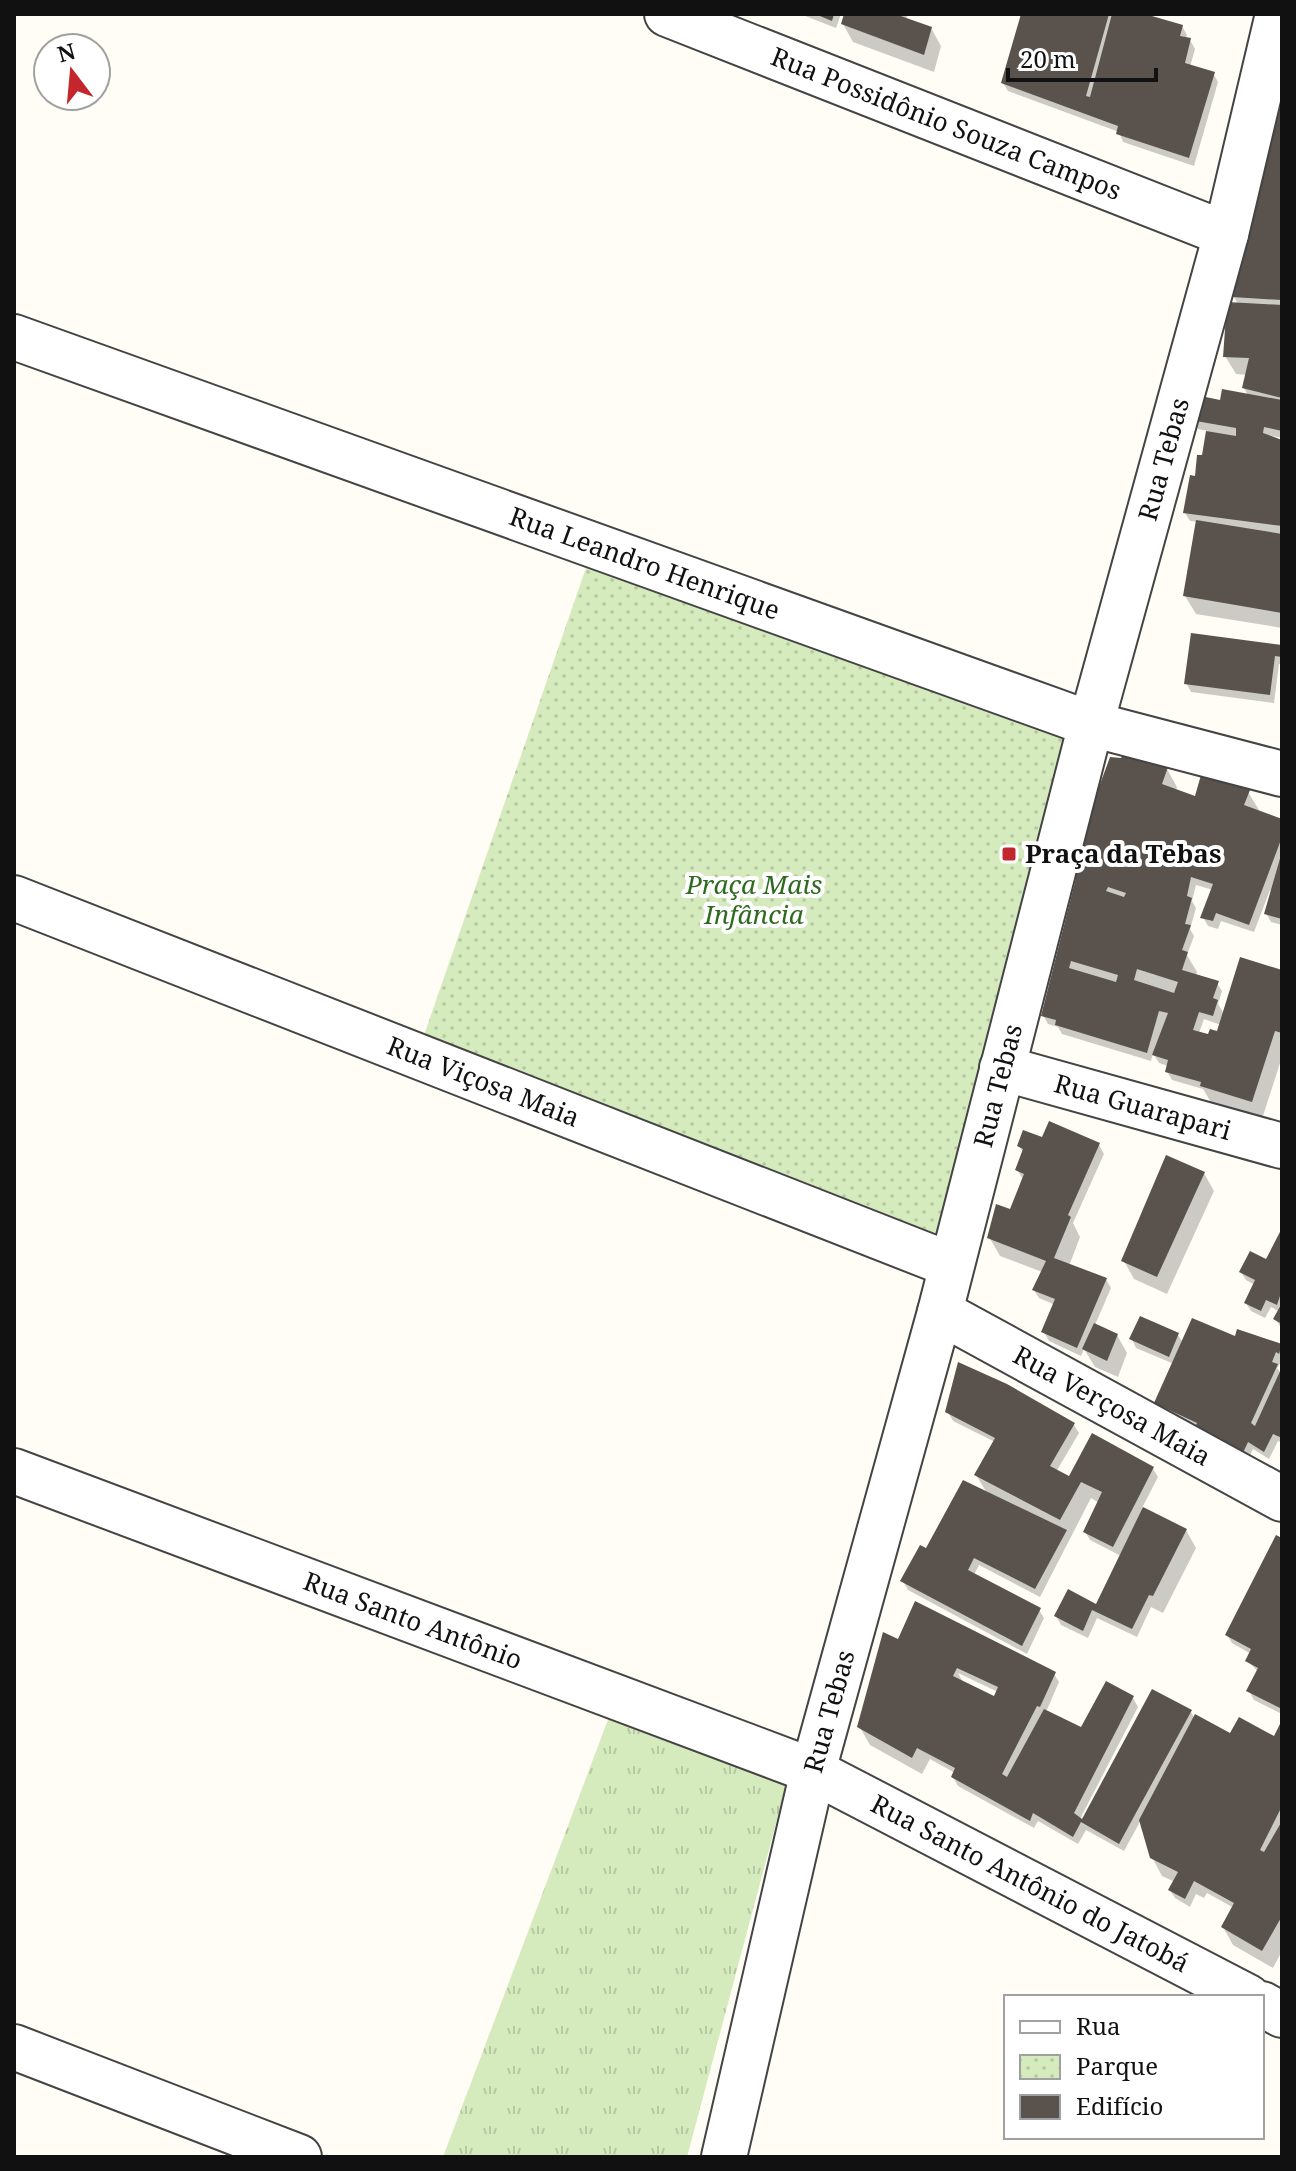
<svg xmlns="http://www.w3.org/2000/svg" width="1296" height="2171" font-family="'Noto Serif',serif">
<defs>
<pattern id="grass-tufts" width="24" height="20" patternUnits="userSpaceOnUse" patternTransform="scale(2)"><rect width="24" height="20" fill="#d5ebbd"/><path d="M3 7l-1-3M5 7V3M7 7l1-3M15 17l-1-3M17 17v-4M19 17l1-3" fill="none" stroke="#b6c8a1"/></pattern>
<pattern id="park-dots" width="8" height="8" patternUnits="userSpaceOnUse" patternTransform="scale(2)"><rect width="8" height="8" fill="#d5ebbd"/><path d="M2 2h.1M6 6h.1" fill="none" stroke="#b6c8a1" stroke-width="1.8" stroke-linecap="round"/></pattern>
</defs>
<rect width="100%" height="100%" fill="#fffdf5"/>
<path fill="url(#grass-tufts)" d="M609 1717 787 1782 687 2157H443Z"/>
<path fill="url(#park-dots)" d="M586 568 1067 739 934 1249 422 1041Z"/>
<g fill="#0003" fill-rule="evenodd">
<path d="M800 14H841L836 28Z"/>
<path d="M846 14H908L906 20 931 28 941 46 934 72 853 42 843 24Z"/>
<path d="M1023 14H1142L1182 26 1187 35 1186 39 1190 40 1195 49 1190 67 1213 73 1218 82 1194 166 1123 142 1119 132 1008 91 1003 83Z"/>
<path d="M1282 84V438L1268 435 1282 442V628L1196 614 1185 596 1198 522 1190 521 1185 513 1204 457 1208 431 1198 429 1193 420 1221 403 1249 397 1244 388 1247 375 1236 374 1225 356 1238 304 1234 297 1269 160 1265 152Z"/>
<path d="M1282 648V664H1279L1274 703 1191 692 1186 683Z"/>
<path d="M1167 769 1177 787 1176 791 1197 798 1248 792 1259 810 1258 812 1282 822V925L1271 922 1266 913 1273 891 1270 890 1254 932 1221 921 1218 929 1208 926 1203 917 1213 890 1196 885 1192 901 1196 908 1190 929 1194 936 1187 955 1197 972 1196 976 1217 983 1222 991 1218 1004 1224 1014 1282 972V1057L1262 1119 1212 1104 1203 1089 1172 1080 1167 1071 1168 1066 1159 1063 1153 1053 1151 1061 1062 1034 1058 1027 1048 1024 1043 1015 1077 881 1074 876ZM1204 1019 1221 1025 1218 1034 1210 1036 1199 1033Z"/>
<path d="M1043 1140 1099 1145 1104 1154 1073 1223 1080 1237 1069 1266 1106 1279 1111 1288 1095 1325 1117 1335 1127 1353 1118 1377 1095 1367 1084 1349 1081 1356 1049 1341 1044 1332 1055 1305 1039 1298 1034 1290 1042 1272 1000 1256 989 1237 1011 1212 1022 1178 1017 1169 1024 1154 1019 1146Z"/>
<path d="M1204 1173 1214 1191 1167 1294 1134 1279 1124 1261Z"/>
<path d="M1282 1232V1329L1275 1319 1280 1312 1271 1307 1265 1318 1251 1311 1246 1303 1255 1285 1246 1280 1241 1272 1267 1262Z"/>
<path d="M1178 1335 1183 1343 1236 1339 1281 1346 1282 1361 1277 1368 1282 1374V1443L1278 1441 1269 1459 1253 1449 1246 1464 1162 1411 1157 1403 1174 1364 1136 1348 1132 1339Z"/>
<path d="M948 1412 1074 1425 1079 1433 1056 1472 1070 1479 1153 1469 1158 1477 1142 1508 1186 1530 1196 1548 1163 1613 1151 1607 1137 1637 1097 1618 1088 1638 1061 1625 1056 1616 1097 1607 1121 1556 1090 1540 1085 1532 1099 1503 1091 1498 1040 1597 979 1565 974 1575 1039 1610 1044 1618 1027 1654 908 1590 903 1581 927 1550 987 1493 976 1475 995 1442 953 1421Z"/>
<path d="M1282 1540V1714L1254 1700 1249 1691 1258 1672 1248 1661 1251 1654 1232 1643 1227 1635Z"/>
<path d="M903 1644 1054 1674 1059 1682 1046 1712 1082 1729 1133 1698 1138 1707 1080 1819 1083 1822 1191 1712 1195 1719 1231 1736 1275 1738 1282 1725V1951L1273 1968 1233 1945 1223 1927 1234 1908 1207 1893 1204 1898 1196 1894 1190 1907 1175 1898 1170 1890 1175 1882 1162 1876 1152 1857 1141 1820 1124 1851 1086 1830 1078 1844 1038 1821 1034 1828 958 1786 953 1777 955 1773 930 1759 922 1774 870 1745 859 1726ZM958 1673 998 1692 995 1699 964 1684Z"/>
</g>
<g fill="#5a524d" fill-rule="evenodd">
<path d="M815 14H834L832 21Z"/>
<path d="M844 14H895L932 27 924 55 841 24Z"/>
<path d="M1021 14H1109L1086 96 1090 97 1112 14H1145L1183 25 1180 36 1191 38 1185 63 1215 72 1189 158 1116 134 1118 126 1001 83Z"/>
<path d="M1282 82V300L1232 297 1269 154 1262 153Z"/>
<path d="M1227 302 1282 305V398L1242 388 1249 358 1223 357Z"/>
<path d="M1222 389 1282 400V431L1264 427 1263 433 1282 440V526L1183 513 1190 475 1195 476 1197 455H1202L1206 431 1236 436V428L1190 420 1196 395 1220 400Z"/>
<path d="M1196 520 1282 534V613L1183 596Z"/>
<path d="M1191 633 1282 645V657L1275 656 1270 695 1184 684Z"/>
<path d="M1123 755 1168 767 1162 784 1195 796 1201 775 1250 790 1244 805 1282 819V837L1249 925 1216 913 1213 921 1200 918 1213 884 1191 877 1187 896 1192 898 1185 924 1191 925 1182 950 1188 952 1182 970 1219 981 1213 998 1218 1000 1213 1016 1199 1012 1193 1030 1208 1034 1210 1029 1217 1031 1240 957 1282 970V1033L1275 1031 1252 1102 1200 1086 1201 1082 1165 1072 1168 1060 1152 1055 1168 1013 1159 1011 1147 1053 1055 1025 1056 1020 1041 1016 1076 878 1072 876 1088 817 1110 757 1121 758ZM1108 887 1126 893 1124 897 1106 891ZM1071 961 1118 975 1116 982 1069 968ZM1137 969 1178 982 1174 993 1134 980Z"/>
<path d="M1281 855H1282V919L1264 914Z"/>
<path d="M1049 1121 1100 1143 1068 1215 1071 1217 1054 1258 1107 1278 1077 1348 1041 1332 1055 1299 1032 1290 1046 1261 987 1238 996 1204 1010 1209 1024 1174 1015 1170 1023 1149 1017 1146 1023 1130 1042 1137Z"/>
<path d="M1166 1155 1205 1172 1157 1277 1121 1261Z"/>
<path d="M1282 1228V1290L1277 1305 1266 1300 1261 1311 1244 1303 1255 1280 1239 1272 1250 1251 1266 1259Z"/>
<path d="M1282 1303V1324L1273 1319Z"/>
<path d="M1140 1316 1179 1333 1169 1357 1129 1339Z"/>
<path d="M1192 1318 1235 1336 1237 1329 1282 1344 1279 1354 1276 1352 1272 1362 1278 1364 1251 1423 1255 1426 1282 1367V1438L1273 1434 1264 1452 1248 1442 1241 1457 1193 1432 1197 1423 1154 1403Z"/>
<path d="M1094 1323 1118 1334 1107 1361 1082 1349Z"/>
<path d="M958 1362 1007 1384 1075 1423 1050 1466 1069 1476 1092 1433 1154 1467 1113 1547 1083 1532 1102 1492 1081 1482 1060 1520 974 1475 995 1438 945 1412Z"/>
<path d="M963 1480 1067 1530 1035 1589 974 1558 968 1570 1041 1608 1022 1646 900 1581 920 1545 926 1548Z"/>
<path d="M1143 1507 1187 1529 1153 1596 1149 1595 1132 1629 1092 1610 1083 1631 1054 1616 1068 1589 1096 1604Z"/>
<path d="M1276 1535 1282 1538V1709L1246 1691 1258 1668 1245 1661 1251 1649 1225 1635Z"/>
<path d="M915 1601 1056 1672 1040 1707 1037 1706 1002 1774 1007 1777 1044 1709 1081 1727 1106 1681 1134 1696 1074 1813 1082 1819 1152 1689 1192 1710 1119 1844 1081 1822 1073 1837 1033 1813 1030 1821 951 1777 955 1768 917 1748 912 1758 857 1727 883 1632 898 1639ZM957 1668 998 1687 994 1696 953 1676Z"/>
<path d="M1195 1714 1230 1733 1239 1717 1274 1736 1282 1720V1806L1260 1850 1264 1852 1282 1821V1916L1262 1951 1221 1927 1234 1903 1194 1881 1185 1899 1168 1890 1178 1872 1150 1858 1139 1820Z"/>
</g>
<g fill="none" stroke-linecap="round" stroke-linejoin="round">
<defs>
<g id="minor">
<path id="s1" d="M667 14 1226 234"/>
<path id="s2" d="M14 337 1091 724 1282 774"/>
<path id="s3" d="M14 898 951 1265"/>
<path id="s4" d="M1002 1068 1282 1146"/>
<path id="s5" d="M940 1312 1282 1499"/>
<path id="s6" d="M14 1471 813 1771 1248 1997"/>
<path d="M1262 2004 1282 2015"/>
<path d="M14 2047 299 2157"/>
<path id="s7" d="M724 2157 813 1771 940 1312 1091 724 1226 234 1278 14"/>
</g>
</defs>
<use href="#minor" stroke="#444" stroke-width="48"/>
<use href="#minor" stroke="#fff" stroke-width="44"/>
</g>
<rect fill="#c4262e" stroke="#fff" stroke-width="3" x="1001" y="846" width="16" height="16" rx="4"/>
<g text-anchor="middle" stroke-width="8" stroke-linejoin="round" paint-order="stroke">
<g font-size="26" fill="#111" stroke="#fff">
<text dy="9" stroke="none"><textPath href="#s1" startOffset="300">Rua Possidônio Souza Campos</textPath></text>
<text dy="9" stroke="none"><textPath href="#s7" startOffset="1754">Rua Tebas</textPath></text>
<text dy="9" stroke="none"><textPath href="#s2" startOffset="670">Rua Leandro Henrique</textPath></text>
<text dy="9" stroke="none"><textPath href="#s3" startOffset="504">Rua Viçosa Maia</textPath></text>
<text dy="9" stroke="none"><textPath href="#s7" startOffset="1106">Rua Tebas</textPath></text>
<text dy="9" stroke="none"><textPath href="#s4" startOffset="146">Rua Guarapari</textPath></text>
<text dy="9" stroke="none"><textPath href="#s5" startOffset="196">Rua Verçosa Maia</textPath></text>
<text dy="9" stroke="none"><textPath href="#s6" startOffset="426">Rua Santo Antônio</textPath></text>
<text dy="9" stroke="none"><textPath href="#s7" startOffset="458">Rua Tebas</textPath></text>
<text dy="9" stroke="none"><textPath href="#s6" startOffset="1098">Rua Santo Antônio do Jatobá</textPath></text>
</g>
<g font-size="26" font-weight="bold" fill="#111" stroke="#fff" text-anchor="start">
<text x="1025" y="863">Praça da Tebas</text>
</g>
<g font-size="26" font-style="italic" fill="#2f6b1f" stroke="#fff">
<text x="754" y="894">Praça Mais<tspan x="754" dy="30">Infância</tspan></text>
</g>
</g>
<rect width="1296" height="2171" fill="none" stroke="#111111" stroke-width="32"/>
<rect x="1004" y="1995" width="260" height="144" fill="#ffffff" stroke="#a0a0a0" stroke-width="2"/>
<rect x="1020" y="2021" width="40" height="12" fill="#ffffff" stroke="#a0a0a0" stroke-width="2"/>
<text x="1076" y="2035" font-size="24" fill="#111111">Rua</text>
<rect x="1020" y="2055" width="40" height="24" fill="url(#park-dots)" stroke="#a0a0a0" stroke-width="2"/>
<text x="1076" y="2075" font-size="24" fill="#111111">Parque</text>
<rect x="1020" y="2095" width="40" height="24" fill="#5a524d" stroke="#a0a0a0" stroke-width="2"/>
<text x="1076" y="2115" font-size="24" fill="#111111">Edifício</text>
<g transform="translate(72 72) rotate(344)"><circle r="38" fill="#ffffff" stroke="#a0a0a0" stroke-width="2"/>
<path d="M0-6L14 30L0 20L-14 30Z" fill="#c4262e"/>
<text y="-12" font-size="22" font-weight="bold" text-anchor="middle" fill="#111111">N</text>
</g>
<path d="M1008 68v12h148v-12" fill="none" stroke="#111111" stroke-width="4"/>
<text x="1020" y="68" font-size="24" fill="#111111" stroke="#ffffff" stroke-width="6" paint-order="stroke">20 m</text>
</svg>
